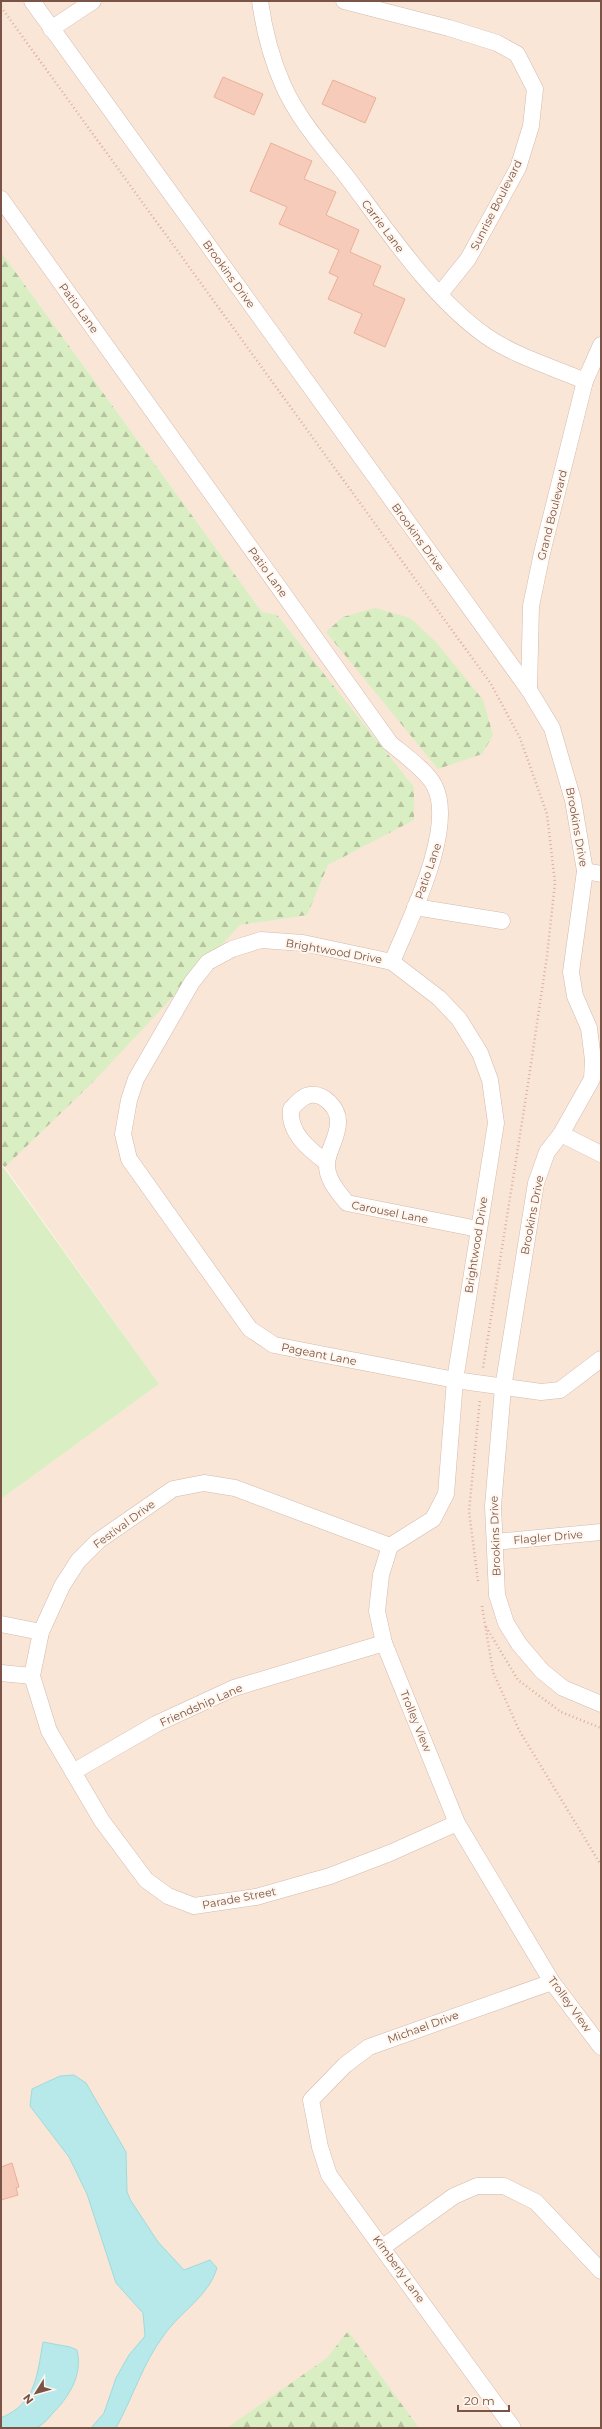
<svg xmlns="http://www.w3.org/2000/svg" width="602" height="2429" font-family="Montserrat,sans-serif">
<defs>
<pattern id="forest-firs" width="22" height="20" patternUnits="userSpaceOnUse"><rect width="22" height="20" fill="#d9eec2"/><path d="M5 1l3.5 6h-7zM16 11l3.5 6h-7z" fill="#b5c39f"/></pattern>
</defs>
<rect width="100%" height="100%" fill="#fef2e6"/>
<path fill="#f9e6d6" d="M1 1H601V2428H1V1499L159 1384 5 1167 240 925 307 914 328 865 413 820 414 787 277 616 262 612 1 252Z"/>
<path fill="#d9eec2" d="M1 1164 159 1384 1 1499Z"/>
<g fill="url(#forest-firs)">
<path d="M1 252 262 612 277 615 414 787V820L328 865 307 915 240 925 95 1080 5 1167 1 1164Z"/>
<path d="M375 608 410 618 437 643 483 700 493 735 482 754 438 769 326 632 343 617Z"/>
<path d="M348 2331 419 2428H227L327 2358Z"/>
</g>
<g fill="#b8e9ea" stroke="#9ddbdd">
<path d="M74 2075 86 2083 126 2152 127 2192 131 2201 158 2242 184 2270 210 2260 217 2268C208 2297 181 2311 164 2335 143 2363 133 2397 116 2428H91L104 2413 116 2378 129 2355 145 2336 143 2313 116 2283 87 2194 69 2157 30 2106 32 2089 60 2076Z"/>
<path d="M43 2342 70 2347 77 2350C83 2375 69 2397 52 2414 48 2419 42 2426 35 2428 26 2429 11 2428 1 2428V2418C36 2403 37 2376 43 2342Z"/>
</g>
<g fill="#f6cbba" stroke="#ebaf99">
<path d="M223 77 263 94 254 115 214 97Z"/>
<path d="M333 80 376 98 365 123 322 104Z"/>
<path d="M271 143 312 161 304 179 336 192 326 215 359 230 350 252 381 266 373 285 405 299 385 347 354 333 362 314 328 299 338 277 329 273 339 250 279 224 287 207 250 191Z"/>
<path d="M12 2163 19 2187 16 2188 18 2195 1 2200V2167Z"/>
</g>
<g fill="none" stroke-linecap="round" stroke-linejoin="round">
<defs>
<g id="minor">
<path d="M32 1 529 690 552 728 573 800 585 871 571 972 575 996 589 1028 593 1060 592 1079 561 1134 547 1152 536 1183 503 1388 493 1506 497 1595 506 1623 519 1644 542 1671 563 1688 601 1704"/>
<path d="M260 1C264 30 271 58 283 85 298 119 324 148 347 177 387 230 431 297 486 336 515 356 552 367 585 381"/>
<path d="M344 1 449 28 497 43 517 54 535 89 531 126 518 168 468 259 440 294"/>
<path d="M51 29 93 1"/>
<path d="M1 199 390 743C403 754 427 771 434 785 457 827 409 921 392 962"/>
<path d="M529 690 531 606 542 553 585 381 601 345"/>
<path d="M585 871 601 874"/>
<path d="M415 907 502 921"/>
<path d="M561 1134 601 1154"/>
<path d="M327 1163C310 1150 288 1133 291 1109 296 1104 302 1096 310 1095 324 1093 338 1108 338 1121 339 1136 328 1149 327 1163 326 1179 338 1192 347 1203L478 1229"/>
<path d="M601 1359 560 1390 541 1392 455 1380 274 1345 250 1329 129 1159 123 1134 129 1100 136 1079 192 982 208 962 232 949 261 940 303 943 392 962 439 998 459 1019 480 1053 490 1080 496 1123 455 1380 446 1494 433 1519 390 1546 381 1575 377 1611 384 1643 457 1823 552 1982 601 2047"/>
<path d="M495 1542 601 1532"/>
<path d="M390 1546 235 1488 204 1483 173 1489 98 1541 78 1561 62 1586 41 1632 32 1676 49 1731 102 1821 146 1880 168 1896 194 1906 256 1897 330 1876 390 1853 457 1823"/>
<path d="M1 1624 41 1632"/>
<path d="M1 1673 32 1676"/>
<path d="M73 1772 156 1724 234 1688 384 1643"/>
<path d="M383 2247 454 2196 477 2186H504L536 2202 601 2271"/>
<path d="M513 2428 329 2175 320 2147 311 2100 345 2065 369 2047 552 1982"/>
</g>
</defs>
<use href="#minor" stroke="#d4baad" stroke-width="17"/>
<g stroke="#dcae9d" stroke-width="2.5" stroke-dasharray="1 3" stroke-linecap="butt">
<path d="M1 7 491 684 520 738 547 814 555 883 547 956 528 1084 483 1368"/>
<path d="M478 1581 469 1511 480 1399"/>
<path d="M482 1606 493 1672 519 1730 601 1865"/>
<path d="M486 1627 518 1680 561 1712 601 1728"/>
</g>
<use href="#minor" stroke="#fff" stroke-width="16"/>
</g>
<g text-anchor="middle" stroke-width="4" stroke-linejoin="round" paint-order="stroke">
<g font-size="11" fill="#7a5447" stroke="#fff6ee">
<text transform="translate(496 205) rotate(-63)" y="4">Sunrise Boulevard</text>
<text transform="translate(383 226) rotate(53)" y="4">Carrie Lane</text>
<text transform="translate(229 274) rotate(54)" y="4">Brookins Drive</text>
<text transform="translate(79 308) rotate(54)" y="4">Patio Lane</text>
<text transform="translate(552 515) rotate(-76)" y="4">Grand Boulevard</text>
<text transform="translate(418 537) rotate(54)" y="4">Brookins Drive</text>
<text transform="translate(268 572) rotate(54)" y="4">Patio Lane</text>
<text transform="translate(577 827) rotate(80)" y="4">Brookins Drive</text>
<text transform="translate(428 871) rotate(-71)" y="4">Patio Lane</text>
<text transform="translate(334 951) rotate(10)" y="4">Brightwood Drive</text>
<text transform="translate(390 1212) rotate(11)" y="4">Carousel Lane</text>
<text transform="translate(532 1215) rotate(-79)" y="4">Brookins Drive</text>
<text transform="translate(476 1245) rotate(-81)" y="4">Brightwood Drive</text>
<text transform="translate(319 1354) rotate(11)" y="4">Pageant Lane</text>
<text transform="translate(124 1524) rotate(-36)" y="4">Festival Drive</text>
<text transform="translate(495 1536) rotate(-92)" y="4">Brookins Drive</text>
<text transform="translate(548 1537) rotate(-5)" y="4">Flagler Drive</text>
<text transform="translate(201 1705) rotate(-24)" y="4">Friendship Lane</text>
<text transform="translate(416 1721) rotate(68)" y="4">Trolley View</text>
<text transform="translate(239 1898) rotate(-11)" y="4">Parade Street</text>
<text transform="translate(570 2004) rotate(54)" y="4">Trolley View</text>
<text transform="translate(423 2027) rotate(-20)" y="4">Michael Drive</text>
<text transform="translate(399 2269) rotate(54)" y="4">Kimberly Lane</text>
</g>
</g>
<rect width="602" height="2429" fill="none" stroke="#7a5447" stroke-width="4"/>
<g transform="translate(36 2393) rotate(233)" stroke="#fff6ee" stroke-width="3" paint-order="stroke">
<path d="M0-3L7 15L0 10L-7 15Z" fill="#7a5447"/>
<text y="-6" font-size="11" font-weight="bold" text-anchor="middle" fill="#7a5447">N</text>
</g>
<path d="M458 2405v6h51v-6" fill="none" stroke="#7a5447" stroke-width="2"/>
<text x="464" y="2405" font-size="12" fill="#7a5447" stroke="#fff6ee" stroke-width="3" paint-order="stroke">20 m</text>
</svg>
